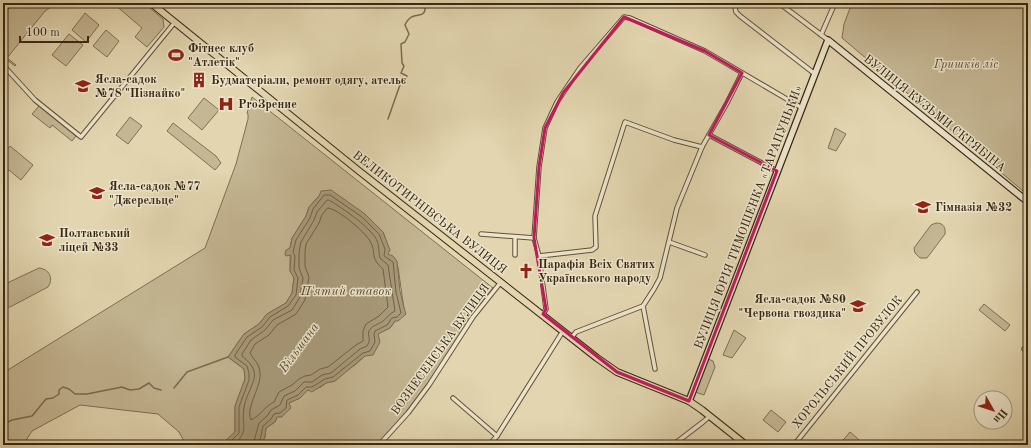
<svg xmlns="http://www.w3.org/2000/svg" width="1031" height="448" font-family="'Old Standard TT',serif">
<rect width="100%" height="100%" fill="#e2d5af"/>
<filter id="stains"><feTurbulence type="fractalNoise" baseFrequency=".005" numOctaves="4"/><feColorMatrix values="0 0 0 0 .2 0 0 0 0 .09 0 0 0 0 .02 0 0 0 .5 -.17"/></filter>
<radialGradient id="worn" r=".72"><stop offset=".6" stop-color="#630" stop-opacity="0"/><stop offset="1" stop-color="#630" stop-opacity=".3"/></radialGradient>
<g fill="#c5b794" stroke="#7e6f54">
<path d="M16 3H57L45 11 7 58 16 65 15 66 3 57V14Z"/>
<path d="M112 3H144L163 19 164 27 147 47 135 37 142 28 114 4Z"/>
<path d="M852 3H1028V190L1023 191 842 38 844 24Z"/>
<path d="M85 13 99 25 86 42 72 30Z"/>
<path d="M106 30 119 41 107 57 93 46Z"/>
<path d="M69 34 83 45 66 66 52 55Z"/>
<path d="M252 97 493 288 471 317 425 389 379 445H261L265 437 266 428 275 422 277 417 289 403 300 398 308 390 321 387 326 383 335 381 346 371 355 365 365 356 377 334 390 328 404 309 398 267 387 254 386 240 383 232 379 228 319 196 309 207 306 216 292 238 290 248V271L294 277 292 293 286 303 267 314 259 324 244 334 228 357 244 369 245 379 235 406V432L222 444 186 445 179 432 158 414 80 405 32 431 23 445H3V373L205 248 236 164 248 119V114L247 113Z"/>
<path d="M204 98 219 110 202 130 188 118Z"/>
<path d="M39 106 76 136 72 141 52 125 50 128 32 114Z"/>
<path d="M130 117 142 126 128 144 116 135Z"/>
<path d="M173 123 216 156 221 163 215 170 167 131Z"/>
<path d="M835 128 846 134 836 151 828 148Z"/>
<path d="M10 146 33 165 21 180 9 170 3 172V155Z"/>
<path d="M936 223C943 223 946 227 945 234L927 258H920L915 253 914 248 931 225Z"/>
<path d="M39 268C49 269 54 278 48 287L10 307H3V285Z"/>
<path d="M984 304 1010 325 1005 331 979 310Z"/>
<path d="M734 330 746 338 732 358 723 355Z"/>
<path d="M708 359 713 361 715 367 704 395 695 392Z"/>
<path d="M771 410 786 422 778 432 763 420Z"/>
<path d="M850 432 865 445H839Z"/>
</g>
<path fill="#a89a7a" stroke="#7b6c51" d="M331 190 365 214 383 232 390 250 388 254 393 256 397 261 400 291 404 308 406 314 398 321H395L390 328 378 334 380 342 373 355 365 356 335 381 326 383 312 392 308 390 300 398 289 403 291 408C288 411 285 413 282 417H277L275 422 266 428 265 437 261 445H214L213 444H222L235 432V406L245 379 244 369 228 357 244 334 259 324 267 314 286 303 292 293 294 278 290 271 291 255 286 256 285 254 286 250 290 248 292 238 306 216 309 207 319 196 321 191Z"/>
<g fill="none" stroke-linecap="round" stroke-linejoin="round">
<g stroke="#706046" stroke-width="1">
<path d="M328 208C338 209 365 232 370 241 377 253 369 257 383 269L388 307 379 316 366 324 363 331V341L356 345 328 367 320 369 311 375 305 376 299 379 292 385 279 392 274 402C265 406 260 416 251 420 245 407 262 387 260 372 259 363 253 359 250 353L255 344 269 335 277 325 296 314 305 300 309 277 305 266V252L306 244 319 223 322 215Z"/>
<path d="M227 445 239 433V407L249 380V373L247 366 235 357V355L247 337 262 327 270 317 288 306 296 295 298 278 294 270 295 256 293 252 296 240 310 218 313 209 324 195H330L362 217 379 234 385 249 384 256 393 262 396 292 401 313 397 317 392 318 387 325 375 331 374 334 375 342 370 351 363 353 333 377 325 379 312 387H306L298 395 287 400 286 408 280 413 274 414 271 419 263 426 261 436 258 445"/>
<path d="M234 445C250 429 241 427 244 408 247 386 267 375 242 356V354L251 340 265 330 273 320 292 310 300 297 303 278 299 268V252L301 242 314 220 317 212 327 200H329C342 208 366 224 375 237 380 244 378 251 380 258L388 265 395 311C389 314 387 318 383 321 378 325 372 325 369 331 367 337 372 338 367 346L360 349 331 373 322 375 312 382H304L295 391 284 396 280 405 271 410 267 416 259 423 253 445"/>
</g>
<g stroke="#7b6c51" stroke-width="1.5">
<path d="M388 119 401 82 405 80 407 76 401 73 404 66 402 63 401 44 405 42 409 34 405 25C413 7 427 24 425 3"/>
<path d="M174 388 187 372 228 357"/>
<path d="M3 428 4 424 12 420 32 416 46 399 53 398 59 394V390L63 387 69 389 75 394H87L122 387 130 390 139 389 149 383 154 388 161 390"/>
</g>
<defs>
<g id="street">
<path d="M734 3 736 12 740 16 815 74"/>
<path d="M779 3 828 40"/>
<path d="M821 35 835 3"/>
<path d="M3 65 35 100 81 137 175 22"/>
<path d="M709 135 777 171"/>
<path d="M481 234 534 238"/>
<path d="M669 242 705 255"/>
<path d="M515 255V237"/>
<path d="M539 256 592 250 596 247 595 216 625 122 674 140 702 147"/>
<path d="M643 306 655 369"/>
<path d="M543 314 546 309 539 256 534 238 539 167 545 128 557 102 563 93 580 68 624 17 630 18 705 51 802 108"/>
<path d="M572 337 576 332 643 306 654 289 660 278 677 208 702 147 727 103 742 73"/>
<path d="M1024 349 1028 352"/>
<path d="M453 398 497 436"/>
<path d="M379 445 408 413 429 385 473 317 501 282"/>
<path d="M489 445 497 436 563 331"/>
<path d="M673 445 703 422 710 416"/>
<path d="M794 445 917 292"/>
</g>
<g id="secondary">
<path d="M3 4 5 3"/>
<path d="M689 401 828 40 1028 202"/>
</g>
<path id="primary" d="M151 3 359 171 597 358 617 372 689 401 702 410 746 445"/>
</defs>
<use href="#street" stroke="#62523a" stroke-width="5.5"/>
<use href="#secondary" stroke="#372713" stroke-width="8"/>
<use href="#primary" stroke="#372713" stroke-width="8"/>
<use href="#street" stroke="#ece4cb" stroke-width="3.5"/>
<use href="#secondary" stroke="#ece4cb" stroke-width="5.5"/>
<use href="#primary" stroke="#e2d5af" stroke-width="6"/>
</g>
<path fill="none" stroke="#c2185b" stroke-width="3" stroke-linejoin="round" d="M624 17 705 51 742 73 709 135 777 171 689 401 617 372 543 314 546 309 534 238 539 167 545 128 563 93Z"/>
<defs>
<symbol id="stadium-bare" viewBox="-9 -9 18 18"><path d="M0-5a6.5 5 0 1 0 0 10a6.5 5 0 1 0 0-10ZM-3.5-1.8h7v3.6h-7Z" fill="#8f2418" stroke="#ece4cb" stroke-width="2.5" paint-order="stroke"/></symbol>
<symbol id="building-bare" viewBox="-9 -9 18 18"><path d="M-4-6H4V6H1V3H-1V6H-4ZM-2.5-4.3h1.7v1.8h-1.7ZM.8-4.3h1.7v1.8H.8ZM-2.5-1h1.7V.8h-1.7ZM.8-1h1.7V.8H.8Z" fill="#8f2418" stroke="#ece4cb" stroke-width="2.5" paint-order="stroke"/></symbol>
<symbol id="school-bare" viewBox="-9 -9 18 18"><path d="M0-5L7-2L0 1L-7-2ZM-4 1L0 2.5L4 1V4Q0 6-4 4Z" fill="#8f2418" stroke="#ece4cb" stroke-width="2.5" paint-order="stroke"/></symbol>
<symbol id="hospital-bare" viewBox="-9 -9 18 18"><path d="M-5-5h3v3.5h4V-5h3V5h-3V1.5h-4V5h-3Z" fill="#8f2418" stroke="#ece4cb" stroke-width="2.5" paint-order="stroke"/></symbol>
<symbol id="church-bare" viewBox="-9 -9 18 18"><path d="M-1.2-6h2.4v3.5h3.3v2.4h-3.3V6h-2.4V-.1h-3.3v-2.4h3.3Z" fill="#8f2418" stroke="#ece4cb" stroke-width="2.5" paint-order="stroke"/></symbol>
</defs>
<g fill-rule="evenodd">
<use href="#stadium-bare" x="165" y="44" width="22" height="22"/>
<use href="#building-bare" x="188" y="69" width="22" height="22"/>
<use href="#school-bare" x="72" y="75" width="22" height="22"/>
<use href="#hospital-bare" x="215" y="93" width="22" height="22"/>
<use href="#school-bare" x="86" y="182" width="22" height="22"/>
<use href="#school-bare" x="912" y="196" width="22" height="22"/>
<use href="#school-bare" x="36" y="229" width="22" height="22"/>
<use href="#church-bare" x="515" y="260" width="22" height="22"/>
<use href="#school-bare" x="847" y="295" width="22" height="22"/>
</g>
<g text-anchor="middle" stroke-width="3" stroke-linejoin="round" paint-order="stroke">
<g font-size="12" font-weight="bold" fill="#372713" stroke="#ece4cb" text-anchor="start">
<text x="188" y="52">Фітнес клуб<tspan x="188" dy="14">"Атлетік"</tspan></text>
<text x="95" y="83">Ясла-садок<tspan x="95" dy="14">№78 "Пізнайко"</tspan></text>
<text x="211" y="84">Будматеріали, ремонт одягу, ательє</text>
<text x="238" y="108">ProЗрение</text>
<text x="109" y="190">Ясла-садок №77<tspan x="109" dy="14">"Джерельце"</tspan></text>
<text x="935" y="211">Гімназія №32</text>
<text x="59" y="237">Полтавський<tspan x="59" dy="14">ліцей №33</tspan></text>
<text x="538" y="268">Парафія Всіх Святих<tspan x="538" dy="14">Українського народу</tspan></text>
<text x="846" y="303" text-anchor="end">Ясла-садок №80<tspan x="846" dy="14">"Червона гвоздика"</tspan></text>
</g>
<g font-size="12" font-style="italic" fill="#5a4b33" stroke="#ece4cb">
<text x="966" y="68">Гришків ліс</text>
</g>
<g font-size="12" fill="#372713" stroke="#ece4cb">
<text transform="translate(935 113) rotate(39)" y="4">ВУЛИЦЯ КУЗЬМИ СКРЯБІНА</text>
<text transform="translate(430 212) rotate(38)" y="4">ВЕЛИКОТИРНІВСЬКА ВУЛИЦЯ</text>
<text transform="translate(748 217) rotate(-69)" y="4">ВУЛИЦЯ ЮРІЯ ТИМОШЕНКА «ТАРАПУНЬКИ»</text>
<text transform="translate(440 349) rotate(-54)" y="4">ВОЗНЕСЕНСЬКА ВУЛИЦЯ</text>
<text transform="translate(847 362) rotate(-51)" y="4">ХОРОЛЬСЬКИЙ ПРОВУЛОК</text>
</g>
<g font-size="13" font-style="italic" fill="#594a32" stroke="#ece4cb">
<text x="346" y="295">П'ятий ставок</text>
<text transform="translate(298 347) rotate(-54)" y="5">Вільшана</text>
</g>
</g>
<rect width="1031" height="448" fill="none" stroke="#e2d5af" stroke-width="16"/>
<rect x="4" y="4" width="1023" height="440" fill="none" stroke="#372713" stroke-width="2"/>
<rect x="8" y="8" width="1015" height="432" fill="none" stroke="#372713"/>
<g transform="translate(993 410) rotate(129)"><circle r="19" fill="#ece4cb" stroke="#a49881"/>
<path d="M0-3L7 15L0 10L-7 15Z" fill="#8f2418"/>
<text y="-6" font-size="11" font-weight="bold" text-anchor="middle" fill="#372713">Пн</text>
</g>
<path d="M20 36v6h68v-6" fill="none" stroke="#372713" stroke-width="2"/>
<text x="26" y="36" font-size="12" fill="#372713" stroke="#ece4cb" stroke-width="3" paint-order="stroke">100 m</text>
<rect width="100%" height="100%" filter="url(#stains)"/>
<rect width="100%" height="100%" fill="url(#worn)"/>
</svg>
